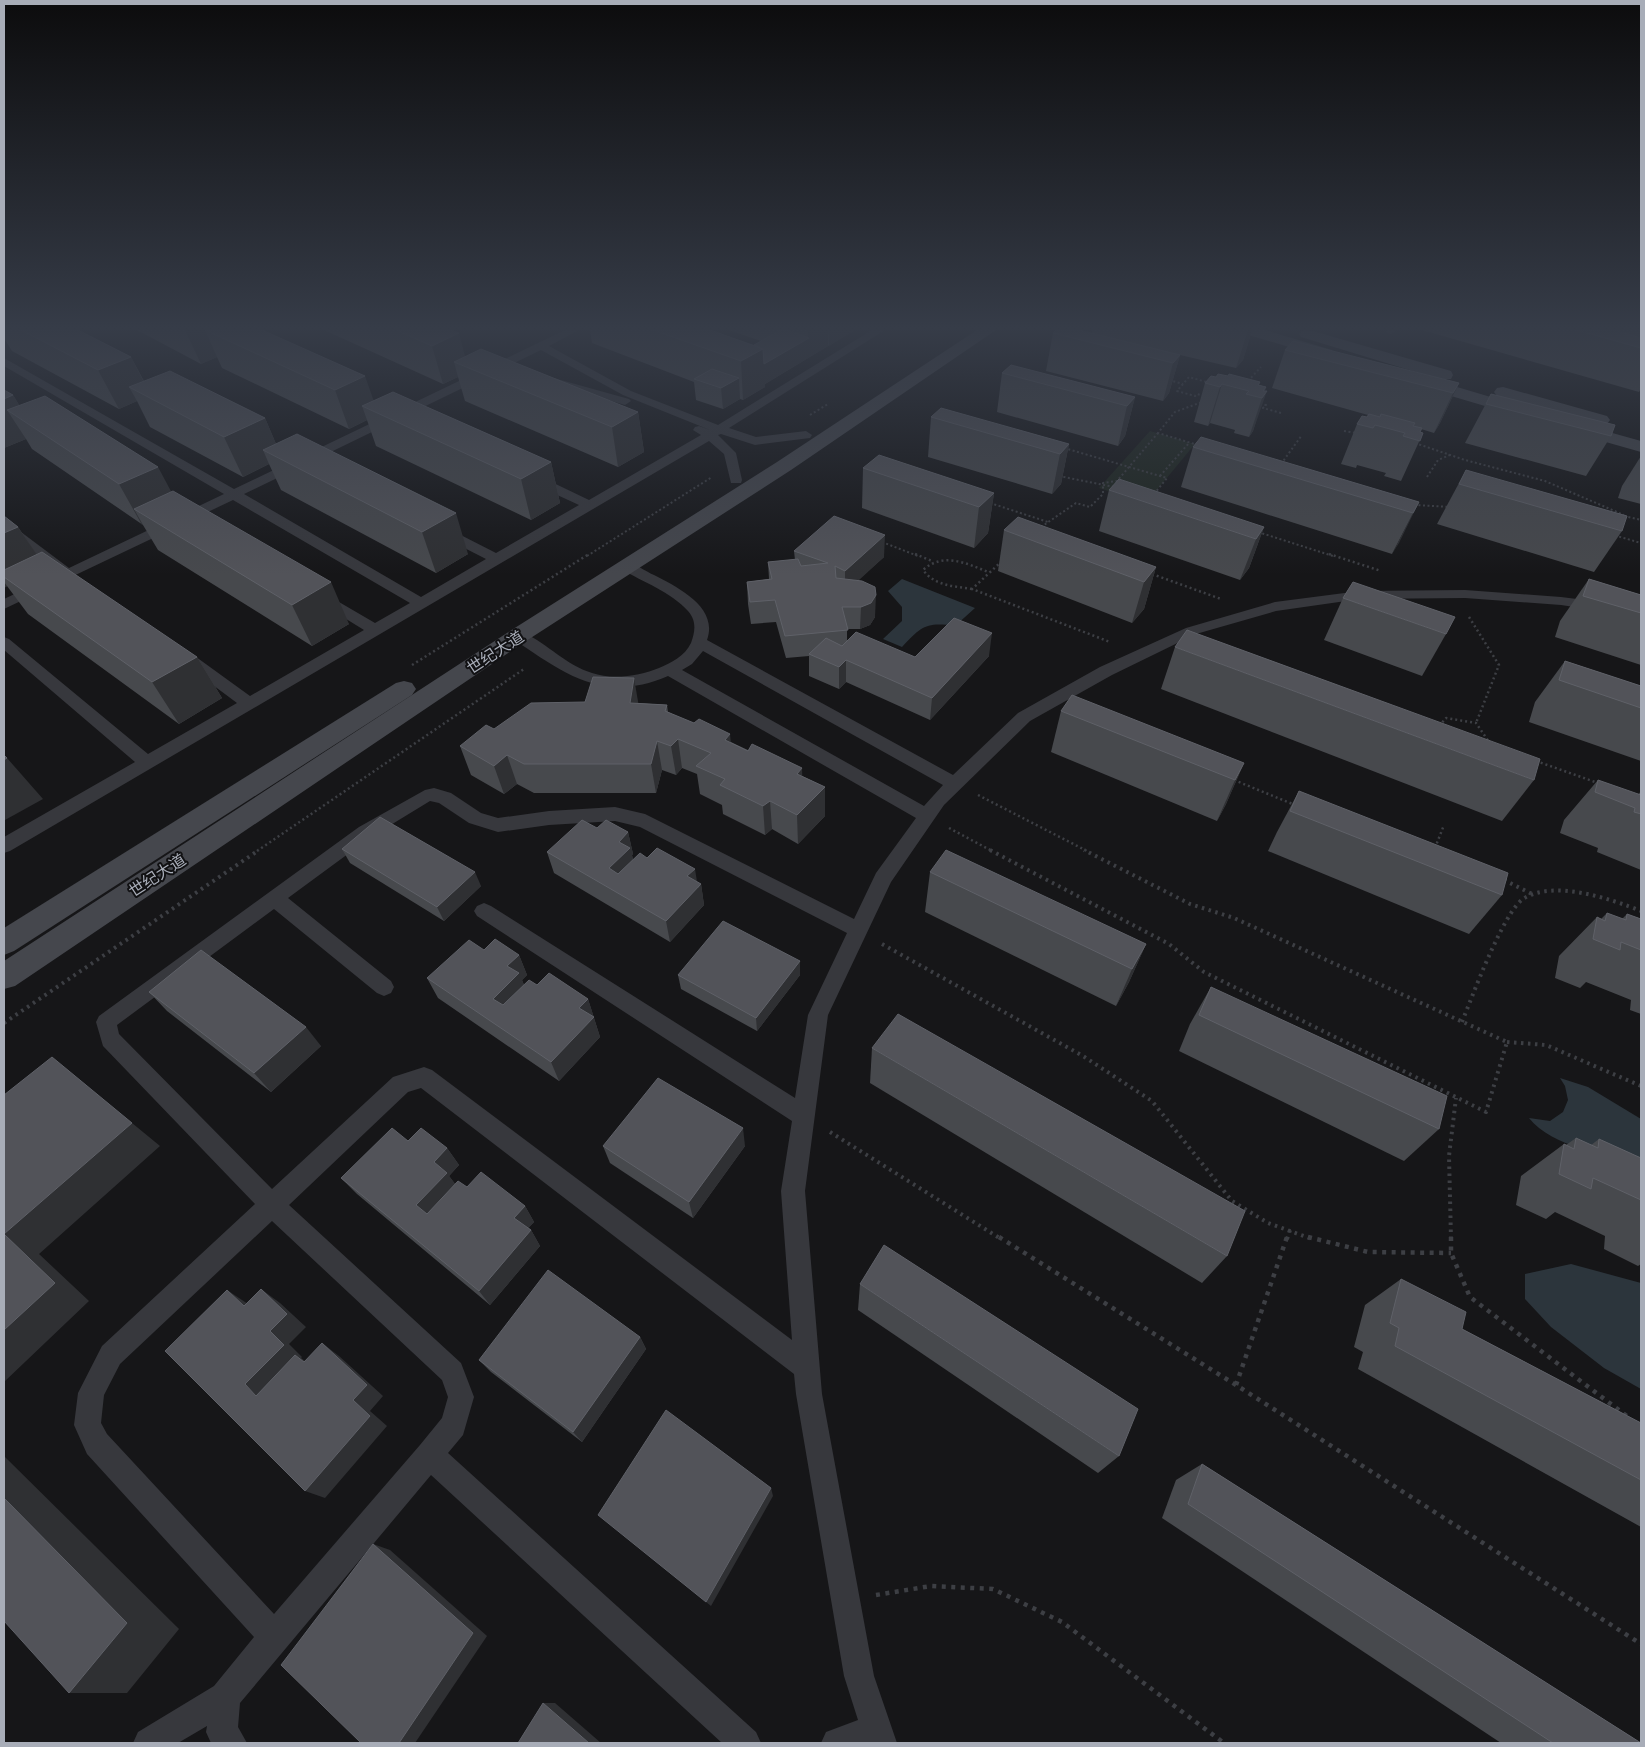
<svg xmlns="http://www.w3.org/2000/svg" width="1645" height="1747" font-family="Arial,'Noto Sans SC',sans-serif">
<rect width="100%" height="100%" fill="#161618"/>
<path fill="#1e261f" d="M1150 431 1195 444 1146 503 1099 488Z"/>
<g fill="#2c353c">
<path d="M902 579 975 608 955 626C926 622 922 626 902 647L883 639 902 621V607L888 591Z"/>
<path d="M1560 1078 1588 1087 1641 1119V1164C1607 1155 1552 1147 1529 1118L1550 1121 1563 1112 1568 1100 1565 1086Z"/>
<path d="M1571 1264 1641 1283V1389L1604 1368 1551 1327 1525 1299V1274Z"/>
</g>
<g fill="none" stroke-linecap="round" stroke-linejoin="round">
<g stroke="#3d3f44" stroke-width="2" stroke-dasharray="2 2.5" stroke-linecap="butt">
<path d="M1169 380 1183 384"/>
<path d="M1248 381 1261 367"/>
<path d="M1204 396 1197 394 1195 396 1177 391 1189 377 1210 383"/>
<path d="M1260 404 1266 405 1263 408 1281 413"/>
<path d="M810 415 828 404"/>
<path d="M1344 431 1357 433"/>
<path d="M1415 443 1465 460 1545 481 1624 515"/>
<path d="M1198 445 1158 433 1175 412 1202 402"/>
<path d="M1064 448 1167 478 1154 494"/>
<path d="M1281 464 1302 435"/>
<path d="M1059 476 1114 487"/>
<path d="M1160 476 1189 443"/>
<path d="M1427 477 1438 460 1450 455"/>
<path d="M990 503 1048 522"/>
<path d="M1414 505 1450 507"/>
<path d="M1624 516 1641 520"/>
<path d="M1041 527 1076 503 1090 507 1103 494V483L1117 481 1158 433"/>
<path d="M1258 532 1333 556"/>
<path d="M1618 534 1617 536 1641 543"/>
<path d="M882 542 918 556"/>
<path d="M587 556 712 477"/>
</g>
<g stroke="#3d3f44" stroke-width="2.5" stroke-dasharray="2 3" stroke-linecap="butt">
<path d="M915 554 932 561"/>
<path d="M1329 554 1381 571"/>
<path d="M1002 561 972 589 1110 642"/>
<path d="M1152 574 1221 599"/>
<path d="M972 589C953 586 935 586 923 570 943 552 966 563 988 572"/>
<path d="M1469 617 1499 665 1476 723"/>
<path d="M412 665 589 554"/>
<path d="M1439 726 1446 718 1476 723 1489 742"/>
<path d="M1536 761 1598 783"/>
<path d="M1234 780 1295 805"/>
<path d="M978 795 1087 851"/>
<path d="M949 828 992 851"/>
<path d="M1435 848 1444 825"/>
<path d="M257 851 524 669"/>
</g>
<g stroke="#3d3f44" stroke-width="4" stroke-dasharray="2.5 4.5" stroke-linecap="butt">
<path d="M990 850 1169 944 1204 972 1486 1112 1507 1042 1234 918 1190 904 1084 850"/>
<path d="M1504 880 1534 895"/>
<path d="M882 944 1083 1056 1152 1101 1232 1201 1268 1223 1312 1239"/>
<path d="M1462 1022C1472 997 1503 913 1523 899 1553 879 1611 899 1641 911"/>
<path d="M4 1023 259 850"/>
<path d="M1507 1042 1546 1045 1641 1086"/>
<path d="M830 1132 1001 1239"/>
<path d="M1287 1239 1290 1230"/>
<path d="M1451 1239 1449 1156 1456 1098"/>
</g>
<g stroke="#3d3f44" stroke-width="4.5" stroke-dasharray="4 5.5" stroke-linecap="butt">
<path d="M999 1237 1236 1385 1641 1644"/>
<path d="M1308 1237 1368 1252 1451 1253"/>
<path d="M1451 1237V1253L1470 1297 1628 1417"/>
<path d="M1236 1385 1287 1237"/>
<path d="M876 1595 931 1586 993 1589 1062 1622 1224 1743"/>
</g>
<g fill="#37383d" fill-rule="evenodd">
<path d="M565 330H579L549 346 631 391 718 425 872 330H885L729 428 756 437 806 431 812 435 810 438 755 445 721 434 718 435 736 453 742 480 741 483H731L724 454 709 441 10 851 4 853V837L135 762 4 650V637L9 639 148 754 237 703 182 662 179 658 182 654H192L250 696 364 630 317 601 315 598 317 595H327L375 623 410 603 233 500 4 609V599L61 572 4 532V522L9 523 69 568 224 494 4 366V358L234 489ZM541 350 623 395 710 430 699 426 695 427 693 430 701 435 589 500 539 476H529L528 479 529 482 579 505 496 553 447 528H437L435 531 437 534 486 559 421 597 244 494Z"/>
<path d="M1386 330H1397L1391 334 1387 333Z"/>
<path d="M550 377 629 399 631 401 625 405 546 382 544 380Z"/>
<path d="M626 562C636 564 645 571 654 575 677 587 719 607 707 640L953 775 1018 713 1100 667 1186 628 1275 602 1360 591 1465 590 1561 597 1641 607V617L1561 605 1465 598 1360 599 1276 611 1196 634 1112 675 1030 721 944 805 891 882 828 1015 805 1191 822 1394 874 1676 897 1743H821L826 1732 858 1720 844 1676 796 1394 794 1374 421 1088 408 1092 289 1205 461 1363 474 1397 463 1435 448 1453 756 1732 761 1743H722L431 1475 240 1703 238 1727 247 1743H211L206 1732 207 1726 178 1743H133L138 1732 214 1686 254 1637 87 1454 74 1425 78 1393 102 1346 255 1204 103 1046 96 1022 99 1016 359 827 425 790 434 788 451 793 481 813 498 818 549 811 615 807 645 814 854 919 876 873 916 818 668 676C603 704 565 674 513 639L510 636 513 633C517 632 520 631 524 633 548 644 566 665 592 673 612 680 640 676 659 668 671 663 685 656 691 643 695 632 697 621 688 611 671 592 643 582 621 569L619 566 621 563ZM703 651 943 785 924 806 682 670 692 664ZM430 801 439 803 469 823 498 832 549 825 615 821 640 827 847 933 808 1015 795 1098 491 906 484 903 477 906 474 911 477 916 792 1121 781 1191 792 1340 432 1070 424 1067 393 1077 272 1189 119 1034 117 1025 274 909 377 993 384 996 391 993 394 987 391 981 288 898 371 837ZM272 1221 442 1380 448 1397 442 1418 420 1445 274 1614 107 1434 101 1423 104 1395 120 1364Z"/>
</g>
<g fill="#45474d" fill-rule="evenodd">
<path d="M977 330H996L791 470 526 641 15 986 4 989V961L510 631 777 462Z"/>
<path d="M1240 330H1265L1332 350 1334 353 1332 356 1326 358 1242 333Z"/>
<path d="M1303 330 1313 331 1451 371 1453 375 1451 379H1439L1301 337 1299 334Z"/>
<path d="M1420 376 1528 408 1531 412 1528 416 1522 417 1414 385 1412 381 1414 377Z"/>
<path d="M1503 387 1607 416 1610 420 1607 424 1601 425 1497 396 1494 392 1497 388Z"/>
<path d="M1573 422 1641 441V452L1567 431 1564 427 1567 423Z"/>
<path d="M404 681 412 683 416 689 412 695 14 951 4 955V928L396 683Z"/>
</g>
</g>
<g fill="#47494d">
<path d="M4 330H78L131 357 144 381 265 418 276 444 468 554 436 573 281 490 269 464 243 477 150 427 137 401 119 409 12 351 4 338Z"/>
<path d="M137 330H262L373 401 551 462 560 503 531 520 376 446 367 420 349 429 222 368 217 357 201 364Z"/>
<path d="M324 330H451L465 357 638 412 644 452 618 467 465 401 458 377 443 384Z"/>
<path d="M590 330H710L754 345 761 341 729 330H855L828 346 765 384V387L743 400 740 399 723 409 696 400 694 382 592 343Z"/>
<path d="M1092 330H1252L1243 360 1236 368 1180 355 1169 393 1163 401 1046 371 1053 333H1092Z"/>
<path d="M1422 330H1641V389L1639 392Z"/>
<path d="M1285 350 1459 383 1440 423 1434 433 1421 429 1420 432 1423 433 1401 481 1384 476 1386 473 1357 465 1356 468 1341 464 1357 424 1367 417 1368 415 1272 388Z"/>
<path d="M1002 373 1135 397 1125 436 1118 446 997 412Z"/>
<path d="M1228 376 1260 382 1259 385 1266 387 1253 431 1249 437 1234 433 1235 430 1210 423 1208 426 1194 422 1205 383 1216 377Z"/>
<path d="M4 390 13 395 19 405 171 492 349 624 312 646 158 550 143 525 32 449 26 439 4 448Z"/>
<path d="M1491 394 1611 436 1586 476 1465 443Z"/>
<path d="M931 417 1069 444 1061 484 1052 494 928 457Z"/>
<path d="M1193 447 1419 502 1392 554 1181 487Z"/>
<path d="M1641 456V504L1618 498 1622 486Z"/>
<path d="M863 468 994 493 988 533 974 548 862 508Z"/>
<path d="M1466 470 1622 531 1594 572 1437 524Z"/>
<path d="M1109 490 1264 527 1249 568 1240 580 1099 531Z"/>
<path d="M4 516 18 527 36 554 197 657 222 698 179 724 28 614 7 586 4 588Z"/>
<path d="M1004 530 1156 567 1144 609 1132 623 998 571Z"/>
<path d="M794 551 884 557 858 580 875 617 870 625 860 629H847V641L915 657 989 656 930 720 846 682 839 689 809 676V656L786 658 776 622 751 624 748 604 747 582 769 579 768 562 795 560Z"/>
<path d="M1589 579 1641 595V665L1555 637 1560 621Z"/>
<path d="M1343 598 1446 634 1422 676 1324 640Z"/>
<path d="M1175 647 1534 780 1502 821 1161 689Z"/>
<path d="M1565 661 1641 686V761L1529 722 1535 702Z"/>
<path d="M638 703 667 705 668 712 825 787V816L798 844 772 829 765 835 723 814 722 805 700 794 697 774 682 768 676 775 662 770 656 793H534L517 784 504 794 471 775 460 746 494 729Z"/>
<path d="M1061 711 1244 763 1226 804 1217 821 1051 752Z"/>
<path d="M1598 780 1638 795 1641 791V870L1597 852 1598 848 1560 833 1564 820Z"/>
<path d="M1299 791 1502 895 1469 934 1268 851 1277 832Z"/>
<path d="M597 828 628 832 633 854 632 855 633 860 647 858 701 884 704 905 670 942 554 873 547 852Z"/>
<path d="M342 849 481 886 444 921 350 863Z"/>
<path d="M930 872 1146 944 1129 982 1116 1006 925 912Z"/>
<path d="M1607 913 1622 919 1627 914 1641 919V1014L1630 1010 1631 1000 1586 982 1580 988 1555 978 1559 956 1597 917 1601 919Z"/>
<path d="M484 950 519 955 527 975 522 980 524 985H537L588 999 600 1037 559 1081 438 998 427 978Z"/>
<path d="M800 961V975L757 1031 681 989 678 975Z"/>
<path d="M1211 987 1439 1129 1404 1161 1179 1051 1190 1024Z"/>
<path d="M149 992 321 1046 271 1092 167 1011Z"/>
<path d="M872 1048 1227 1256 1202 1283 870 1083Z"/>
<path d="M1576 1138 1591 1145 1599 1139 1641 1158V1264L1638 1266 1604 1249 1605 1236 1555 1212 1546 1219 1516 1205 1521 1176 1564 1144 1566 1145Z"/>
<path d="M408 1141 447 1148 459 1165 449 1176 455 1184 525 1206 534 1222 528 1228 531 1230 540 1246 490 1305 357 1194 341 1178Z"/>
<path d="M603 1146H745L693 1218 610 1163Z"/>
<path d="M1401 1279 1462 1329 1641 1423V1527L1358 1369 1363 1352 1354 1347 1365 1305Z"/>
<path d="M860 1284 1119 1456 1098 1473 858 1310Z"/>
<path d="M640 1337 646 1349 582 1442 491 1372 479 1360Z"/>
<path d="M1202 1464 1641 1743H1501L1162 1518 1176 1480Z"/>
</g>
<g fill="#2f3033">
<path d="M185 330H222H205L217 357 201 364Z"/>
<path d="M808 330H828V346L765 384V387L743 400 741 361 763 349 808 338Z"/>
<path d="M829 330H855L829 346Z"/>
<path d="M1248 330H1252L1243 360 1236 368Z"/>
<path d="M459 333 468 368 454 362 458 377 443 384 432 346Z"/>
<path d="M1180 355 1169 393 1163 401 1173 363Z"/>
<path d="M131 357 151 396 129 387 137 401 119 409 98 370Z"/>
<path d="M365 376 378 413 362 406 367 420 349 429 335 390Z"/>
<path d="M739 378 740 399 723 409 721 388Z"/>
<path d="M1459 383 1440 423 1434 433 1453 393Z"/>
<path d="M1222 384 1210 423 1208 426 1220 387Z"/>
<path d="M1266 387 1262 398 1267 391 1253 431 1249 437 1262 398 1263 391Z"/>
<path d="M13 395 33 427 7 410 26 439 4 448V399Z"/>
<path d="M1135 397 1125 436 1118 446 1127 406Z"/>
<path d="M638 412 644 452 618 467 612 427Z"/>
<path d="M265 418 282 458 263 450 269 464 243 477 224 437Z"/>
<path d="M1069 444 1061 484 1052 494 1060 454Z"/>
<path d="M551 462 560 503 531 520 521 479Z"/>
<path d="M158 467 180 508 134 509 143 525H142L119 484Z"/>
<path d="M994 493 988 533 974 548 979 507Z"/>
<path d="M1419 502 1399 543 1392 554 1413 513Z"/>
<path d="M456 513 468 554 436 573 422 532Z"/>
<path d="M18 527 46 568 4 577V533Z"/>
<path d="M1264 527 1249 568 1240 580 1256 539Z"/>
<path d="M885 535 884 557 845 593V571Z"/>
<path d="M1156 567 1144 609 1132 623 1144 582Z"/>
<path d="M4 582 7 586 4 588Z"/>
<path d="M331 582 349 624 312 646 292 605Z"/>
<path d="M876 595 875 617 870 625 860 629 861 607Z"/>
<path d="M992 633 989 656 930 720 932 698Z"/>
<path d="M197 657 222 698 179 724 152 682Z"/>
<path d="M846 660V682L839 689V667Z"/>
<path d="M634 678 639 707 630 703Z"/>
<path d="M730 734 733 763 725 740Z"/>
<path d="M678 739 682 768 676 775 671 746Z"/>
<path d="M657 741 662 770 656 793 651 764Z"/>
<path d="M507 755 517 784 504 794 494 766Z"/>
<path d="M7 758 43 799 5 820 4 819V760Z"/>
<path d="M1244 763 1226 804 1217 821 1235 780Z"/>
<path d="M802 768 803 796 797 774Z"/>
<path d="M825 787V816L798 844 797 815Z"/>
<path d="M770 801 772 829 765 835 763 806Z"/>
<path d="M628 832 633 854 632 855 635 869 614 890 609 868 619 842Z"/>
<path d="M695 869 698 888 701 884 704 905 670 942 666 921 687 876Z"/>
<path d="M475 872 481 886 444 921 437 907Z"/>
<path d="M1146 944 1129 982 1116 1006 1132 969Z"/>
<path d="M519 955 527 975 522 980 527 993 503 1018 493 999 507 966Z"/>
<path d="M800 961V975L757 1031 756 1018Z"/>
<path d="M588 999 600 1037 559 1081 551 1062 579 1008Z"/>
<path d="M306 1027 321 1046 271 1092 254 1073Z"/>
<path d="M132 1123 160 1146 39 1254 89 1301 4 1382V1234Z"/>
<path d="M743 1128 745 1146 693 1218 689 1202Z"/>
<path d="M447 1148 459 1165 449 1176 459 1189 429 1221 416 1205 434 1162Z"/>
<path d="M525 1206 534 1222 524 1233 514 1218Z"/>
<path d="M531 1230 540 1246 490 1305 479 1291Z"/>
<path d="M261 1289 280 1303 306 1327 289 1344 302 1357 301 1358 313 1367 256 1396 245 1384 270 1331Z"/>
<path d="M227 1290 248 1304 244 1306Z"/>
<path d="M640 1337 646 1349 582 1442 573 1432Z"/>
<path d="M322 1343 339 1356 383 1396 370 1411 387 1426 325 1498 305 1491 353 1400Z"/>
<path d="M4 1457H5L179 1629 127 1693H69L4 1498Z"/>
<path d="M771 1488 773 1496 711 1606 706 1602Z"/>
<path d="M373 1544 390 1550 487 1636 415 1743H399Z"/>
<path d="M543 1703H555L601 1743H589Z"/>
</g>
<g fill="#525359" stroke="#5f6168">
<path d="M21 330H78L131 357 98 370Z"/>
<path d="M205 330H262L365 376 335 390Z"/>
<path d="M396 330H451L459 333 432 346Z"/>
<path d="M653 330H710L763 349 741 361Z"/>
<path d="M781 330H787L809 338 764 364 763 349 754 345Z"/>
<path d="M1056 330H1079L1180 355 1173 363 1053 333Z"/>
<path d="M1576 330H1614L1641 338V348Z"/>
<path d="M1293 341 1459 383 1453 393 1285 350Z"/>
<path d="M481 349 638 412 612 427 454 362Z"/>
<path d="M1011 365 1135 397 1127 406 1002 373Z"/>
<path d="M712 369 739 378 721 388 694 379Z"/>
<path d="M170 371 265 418 224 437 129 387Z"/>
<path d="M1218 374 1228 376 1229 374 1260 382 1258 385 1266 387 1263 391H1267L1262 398 1246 394 1249 391 1222 384 1220 387 1205 383 1211 376 1216 377Z"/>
<path d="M4 390 13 395 4 399Z"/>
<path d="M393 392 551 462 521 479 362 406Z"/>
<path d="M1491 394 1615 425 1611 436 1486 404Z"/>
<path d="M45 396 158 467 119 484 7 410Z"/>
<path d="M941 408 1069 444 1060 454 931 417Z"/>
<path d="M1369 414 1380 417 1381 414 1415 423 1413 426 1422 428 1420 432 1423 433 1420 441 1403 436 1405 433 1375 425 1373 428 1357 424 1362 416 1367 417Z"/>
<path d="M297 434 456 513 422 532 263 450Z"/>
<path d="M1201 437 1419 502 1413 513 1193 447Z"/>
<path d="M879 455 994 493 979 507 863 468Z"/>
<path d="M1466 470 1627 516 1622 531 1459 484Z"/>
<path d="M1119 479 1264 527 1256 539 1109 490Z"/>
<path d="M173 491 331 582 292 605 134 509Z"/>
<path d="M4 516 18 527 4 533Z"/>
<path d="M834 516 885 535 845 571 835 566 836 578 862 581 875 587 876 595 871 603 861 607H842L848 630 785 636 775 600 750 602 747 582 772 579 768 562 798 559 801 566 828 563 794 551Z"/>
<path d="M1018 517 1156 567 1144 582 1004 530Z"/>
<path d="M42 552 197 657 152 682 4 577V570Z"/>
<path d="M1589 579 1641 595V613L1583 596Z"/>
<path d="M1353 582 1455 617 1446 634 1343 598Z"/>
<path d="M954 618 992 633 932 698 846 660 839 667 809 654 826 638 842 646 856 632 915 657Z"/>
<path d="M1187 630 1540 759 1534 780 1175 647Z"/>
<path d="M1565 661 1641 686V708L1559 680Z"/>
<path d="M593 677 634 678 630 703 667 705 665 711 694 723 699 719 730 734 725 740 748 751 752 744 802 768 797 774 825 787 797 815 770 801 763 806 720 785 725 779 696 766 711 753 678 739 671 746 657 741 651 764H524L507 755 494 766 460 746 486 725 494 729 531 703 585 702Z"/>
<path d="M1072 695 1244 763 1235 780 1061 711Z"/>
<path d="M4 755 7 758 4 760Z"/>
<path d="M1598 780 1641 795V794V814L1634 812 1635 808 1595 792Z"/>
<path d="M1299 791 1508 873 1502 895 1290 811Z"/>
<path d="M380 817 475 872 437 907 342 849Z"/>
<path d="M582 820 597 828 606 820 628 832 619 842 630 848 609 868 618 874 640 853 647 858 657 848 695 869 687 876 701 884 666 921 547 852Z"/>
<path d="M946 850 1146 944 1132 969 930 872Z"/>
<path d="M1607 913 1626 920 1627 914 1641 919V950L1621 942 1620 950 1593 939 1597 917 1605 921Z"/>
<path d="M723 921 800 961 756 1018 678 975Z"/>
<path d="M495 939 519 955 507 966 519 973 493 999 503 1005 529 980 537 985 549 973 588 999 579 1008 594 1017 551 1062 427 978 469 940 484 950Z"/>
<path d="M201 950 306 1027 254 1073 149 992Z"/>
<path d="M1211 987 1447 1096 1439 1129 1199 1015Z"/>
<path d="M898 1014 1245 1211 1227 1256 872 1048Z"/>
<path d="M52 1057 132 1123 4 1234 55 1283 4 1330V1095Z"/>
<path d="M658 1078 743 1128 689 1202 603 1146Z"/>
<path d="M392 1128 408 1141 421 1128 447 1148 434 1162 447 1173 416 1205 427 1214 458 1181 467 1187 481 1172 525 1206 514 1218 531 1230 479 1291 341 1178Z"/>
<path d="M1576 1138 1598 1148 1599 1139 1641 1158V1200L1593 1178 1591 1189 1559 1174 1564 1144 1574 1149Z"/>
<path d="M884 1245 1138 1409 1119 1456 860 1284Z"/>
<path d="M548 1270 640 1337 573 1432 479 1360Z"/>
<path d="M1401 1279 1466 1312 1462 1329 1641 1423V1480L1395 1346 1399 1328 1390 1323Z"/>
<path d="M261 1289 287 1314 270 1331 284 1345 245 1384 256 1396 295 1355 304 1362 322 1343 367 1385 353 1400 370 1416 305 1491 165 1351 227 1290 244 1306Z"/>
<path d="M666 1410 771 1488 706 1602 598 1515Z"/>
<path d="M1202 1464 1641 1743H1553L1188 1504Z"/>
<path d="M4 1498 127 1623 69 1693 4 1621Z"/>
<path d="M373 1544 473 1633 399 1743H361L281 1665Z"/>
<path d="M543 1703 589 1743H518Z"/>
</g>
<linearGradient id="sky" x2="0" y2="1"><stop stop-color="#0c0c0d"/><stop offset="0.57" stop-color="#363c48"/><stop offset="1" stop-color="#363c48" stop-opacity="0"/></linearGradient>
<rect width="1645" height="575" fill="url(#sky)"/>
<g text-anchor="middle" stroke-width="4" stroke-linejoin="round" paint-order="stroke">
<g font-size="16" fill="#a8adb8" stroke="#111113">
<text transform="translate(495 652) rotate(-33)" y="6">世纪大道</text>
<text transform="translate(157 875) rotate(-33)" y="6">世纪大道</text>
</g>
</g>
<rect width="1645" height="1747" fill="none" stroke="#a8adb8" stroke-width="10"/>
</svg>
